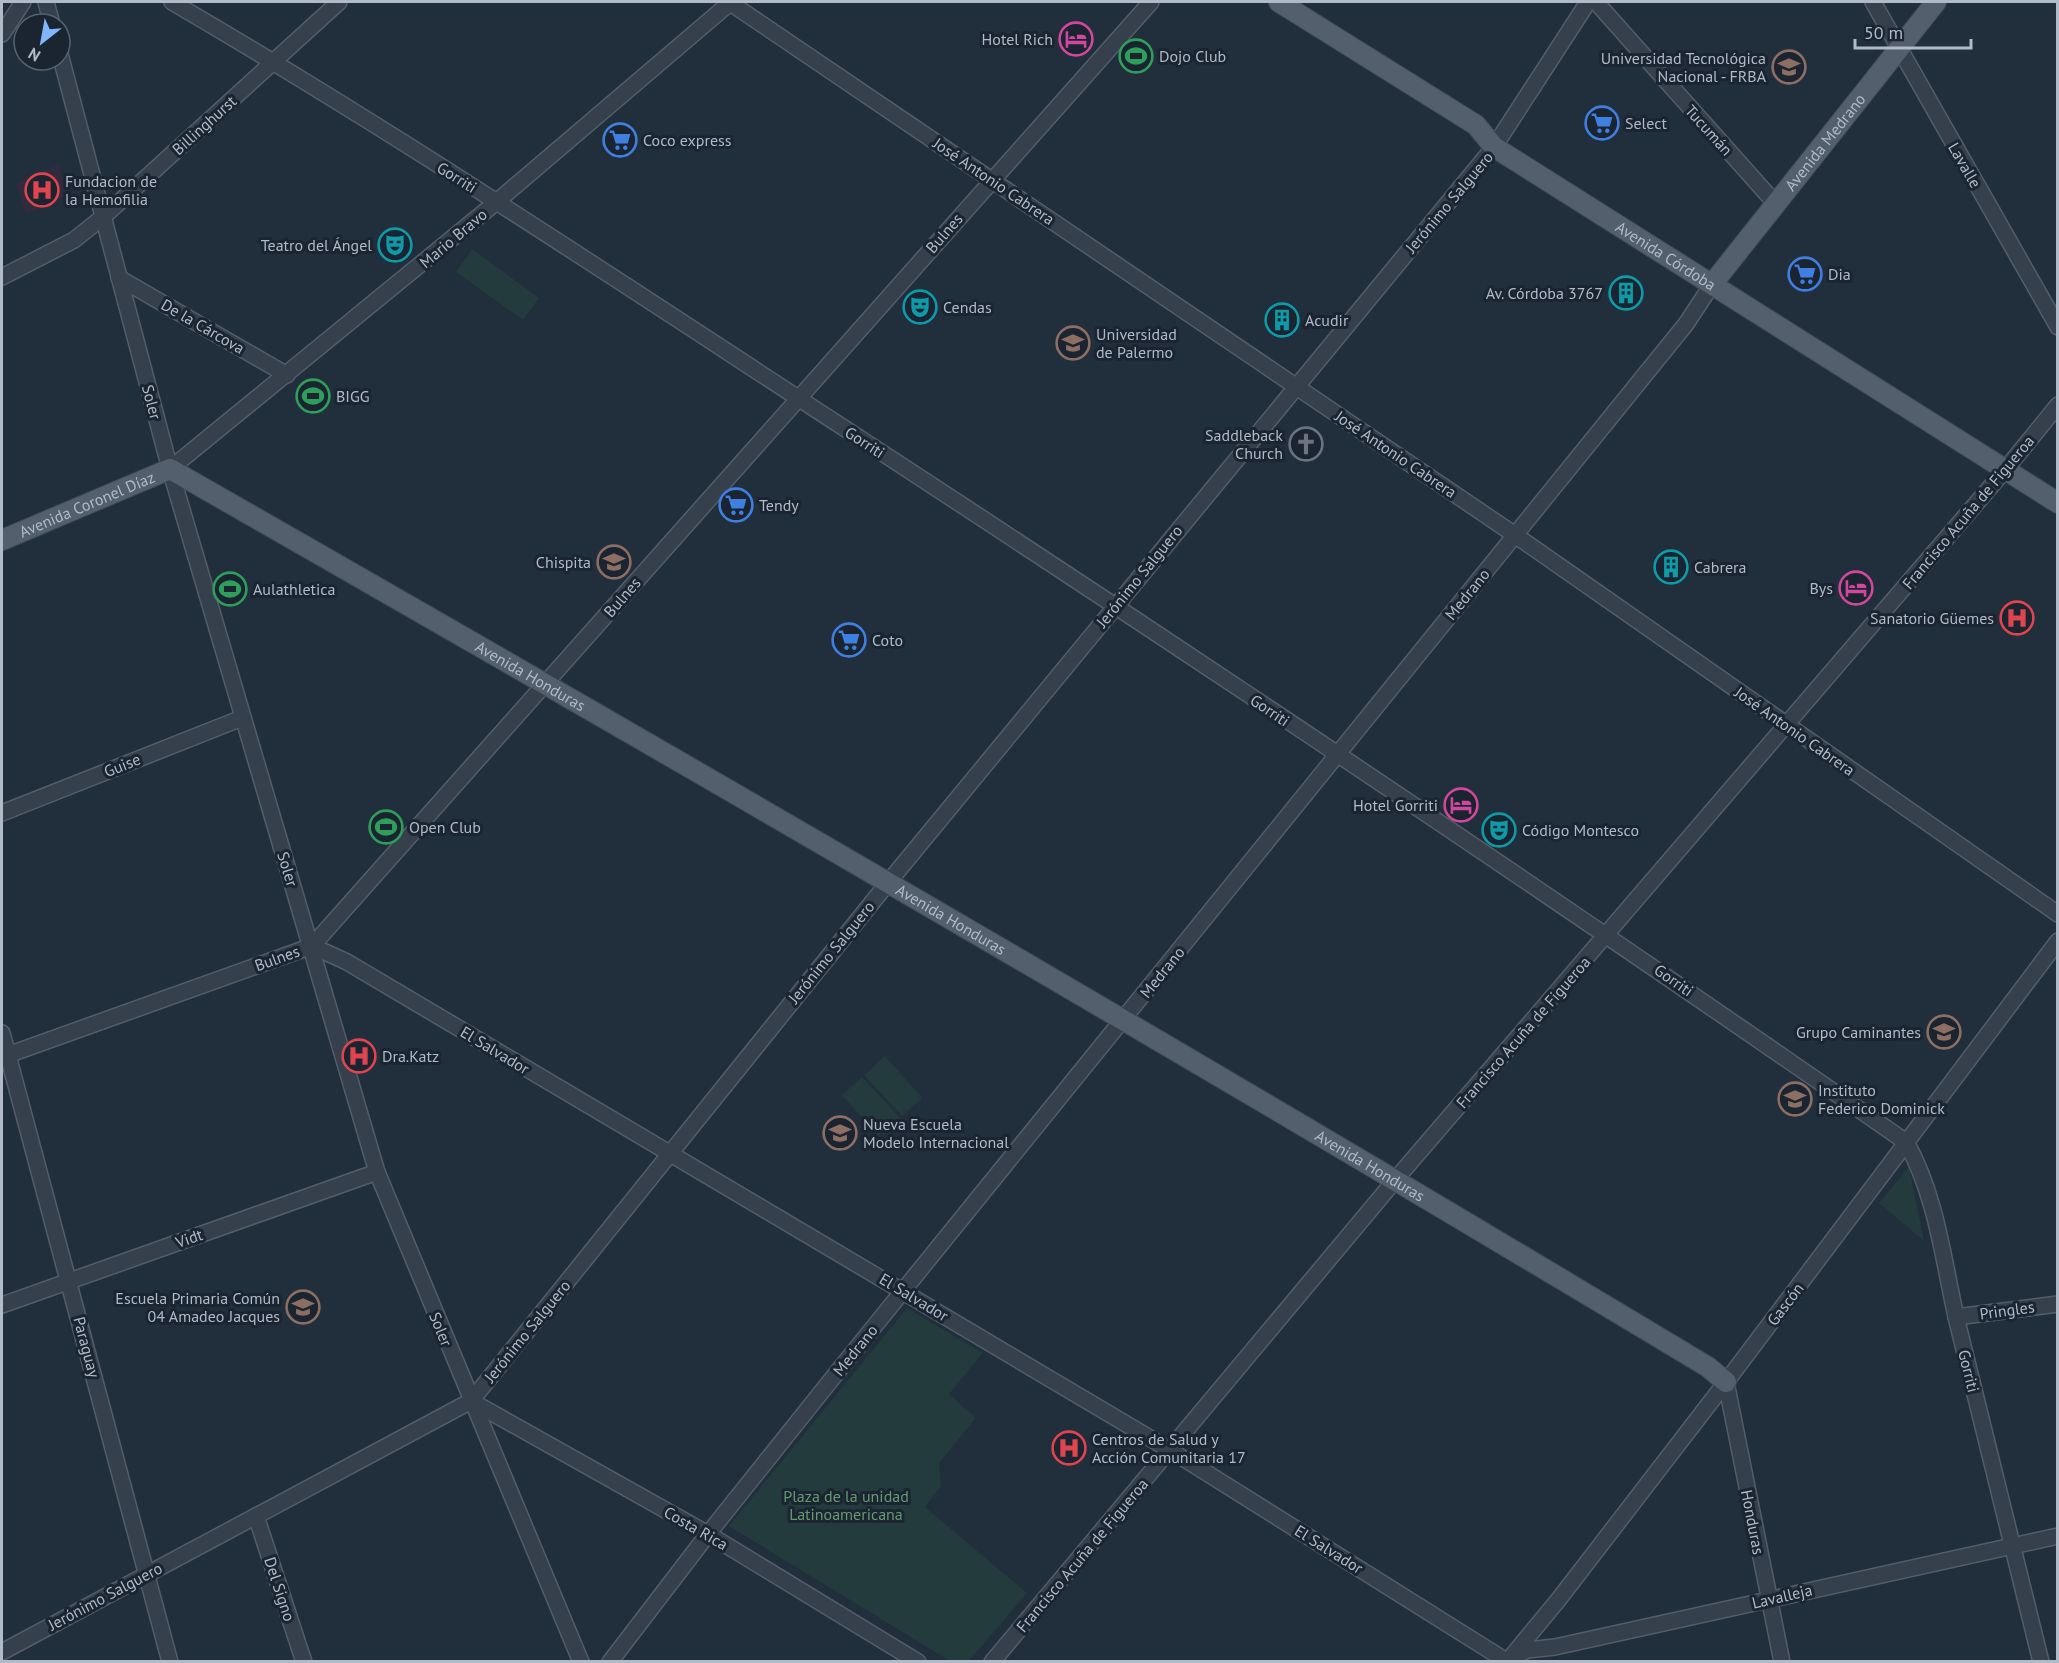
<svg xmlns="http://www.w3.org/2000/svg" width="2059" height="1663" font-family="'PT Sans',sans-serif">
<rect width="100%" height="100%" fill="#212e3c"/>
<path fill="#2f2d3d" d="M59 164 67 195 26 215 16 184Z"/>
<g fill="#233b3d">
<path d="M472 249 539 298 523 320 456 272Z"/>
<path d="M885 1056 922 1098 902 1116 864 1075Z"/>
<path d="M862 1077 900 1118 879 1136 842 1095Z"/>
<path d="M1909 1167 1924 1241 1879 1203Z"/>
<path d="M907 1308 983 1353 949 1394 976 1418 939 1463 941 1486 925 1507 1027 1593 969 1661H950L729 1526Z"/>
</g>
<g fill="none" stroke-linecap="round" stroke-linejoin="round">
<defs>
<g id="minor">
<path d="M46 2 52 24"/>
<path d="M172 2C400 135 620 282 841 426 1200 660 1555 898 1906 1142 1937 1197 1943 1260 1957 1321 1984 1434 2012 1548 2041 1662"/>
<path d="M729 2 1515 535 2058 914"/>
<path d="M1596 2 1775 203"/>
<path d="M1873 2 2058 327"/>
<path d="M2 34 23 2"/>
<path d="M60 54 170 469 377 1172 581 1662"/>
<path d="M2 277 74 240 103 217 339 2"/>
<path d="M119 278 287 375"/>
<path d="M170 469 494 204 731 2"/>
<path d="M2 813 242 718"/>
<path d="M312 946 347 962 1170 1450 1508 1662"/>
<path d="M2 1033 170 1662"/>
<path d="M2 1057 312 946 1151 2"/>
<path d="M2 1305 377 1172"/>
<path d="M1956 1317 2058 1304"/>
<path d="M1726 1382 1782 1662"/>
<path d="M471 1401 708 1534 918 1662"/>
<path d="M256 1516 304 1662"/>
<path d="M2 1652 471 1401 887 884 1494 147 1588 2"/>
<path d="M1514 1657 1527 1650 1555 1647 2058 1536"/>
<path d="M610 1662 708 1534 847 1360 1686 324 1713 283"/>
<path d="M992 1662 1396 1179 2005 470 2058 405"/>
<path d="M1507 1662 1559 1599 1726 1382 2058 941"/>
</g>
<g id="major">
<path id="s1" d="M1279 2 1476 125 1494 147 2058 503"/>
<path id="s2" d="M1713 283 1936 2"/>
<path id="s3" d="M2 540 170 469C685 763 1199 1061 1708 1367L1726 1382"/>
</g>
</defs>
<use href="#minor" stroke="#535d6a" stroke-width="18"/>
<use href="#major" stroke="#3e4955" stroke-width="22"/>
<use href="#minor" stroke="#35404c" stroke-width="15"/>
<use href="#major" stroke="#535f6c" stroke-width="20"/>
</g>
<defs>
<symbol id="hotel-ring" viewBox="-11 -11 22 22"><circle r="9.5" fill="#1b2531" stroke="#d1479c" stroke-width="1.5"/><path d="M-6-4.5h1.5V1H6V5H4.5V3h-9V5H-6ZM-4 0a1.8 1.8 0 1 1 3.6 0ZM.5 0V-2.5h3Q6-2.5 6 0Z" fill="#d1479c"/></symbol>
<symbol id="stadium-ring" viewBox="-11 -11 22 22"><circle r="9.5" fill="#1b2531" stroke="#2e9e5b" stroke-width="1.5"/><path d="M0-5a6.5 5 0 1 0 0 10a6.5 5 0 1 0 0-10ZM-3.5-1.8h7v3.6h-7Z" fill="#2e9e5b"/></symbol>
<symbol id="university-ring" viewBox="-11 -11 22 22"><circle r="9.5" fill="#1b2531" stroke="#8d6e63" stroke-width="1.5"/><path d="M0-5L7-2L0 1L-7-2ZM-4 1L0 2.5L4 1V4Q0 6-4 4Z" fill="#8d6e63"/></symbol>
<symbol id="supermarket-ring" viewBox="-11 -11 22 22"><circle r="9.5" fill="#1b2531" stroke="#3f7fe0" stroke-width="1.5"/><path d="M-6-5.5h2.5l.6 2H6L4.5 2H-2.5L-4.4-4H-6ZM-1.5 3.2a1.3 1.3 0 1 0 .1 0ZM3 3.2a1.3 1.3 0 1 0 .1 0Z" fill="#3f7fe0"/></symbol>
<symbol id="hospital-ring" viewBox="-11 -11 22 22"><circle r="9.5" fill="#1b2531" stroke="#e0444e" stroke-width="1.5"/><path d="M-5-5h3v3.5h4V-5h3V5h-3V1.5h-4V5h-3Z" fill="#e0444e"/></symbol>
<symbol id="theatre-ring" viewBox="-11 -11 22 22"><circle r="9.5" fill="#1b2531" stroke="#0f9aa8" stroke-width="1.5"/><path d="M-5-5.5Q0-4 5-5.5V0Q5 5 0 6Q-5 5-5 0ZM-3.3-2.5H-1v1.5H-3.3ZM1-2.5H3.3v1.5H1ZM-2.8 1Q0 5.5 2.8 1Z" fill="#0f9aa8"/></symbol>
<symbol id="building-ring" viewBox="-11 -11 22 22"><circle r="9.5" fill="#1b2531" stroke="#0f9aa8" stroke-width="1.5"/><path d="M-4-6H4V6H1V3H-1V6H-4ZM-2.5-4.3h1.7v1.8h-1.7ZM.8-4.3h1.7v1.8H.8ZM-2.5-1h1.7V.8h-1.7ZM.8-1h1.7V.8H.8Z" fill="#0f9aa8"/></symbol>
<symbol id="church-ring" viewBox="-11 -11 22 22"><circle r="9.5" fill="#1b2531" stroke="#6b7280" stroke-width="1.5"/><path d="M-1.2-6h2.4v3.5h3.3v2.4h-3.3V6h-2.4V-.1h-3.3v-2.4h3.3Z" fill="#6b7280"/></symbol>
<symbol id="school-ring" viewBox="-11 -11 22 22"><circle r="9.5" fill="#1b2531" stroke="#8d6e63" stroke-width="1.5"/><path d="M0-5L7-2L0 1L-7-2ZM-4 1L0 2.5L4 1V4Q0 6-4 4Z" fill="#8d6e63"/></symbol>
</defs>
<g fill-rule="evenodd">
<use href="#hotel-ring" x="1057" y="20" width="38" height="38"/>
<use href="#stadium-ring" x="1117" y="37" width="38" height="38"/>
<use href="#university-ring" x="1770" y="48" width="38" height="38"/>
<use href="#supermarket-ring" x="1583" y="104" width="38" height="38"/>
<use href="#supermarket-ring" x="601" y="121" width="38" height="38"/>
<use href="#hospital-ring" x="23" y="171" width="38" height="38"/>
<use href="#theatre-ring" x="376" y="226" width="38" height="38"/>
<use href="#supermarket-ring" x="1786" y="255" width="38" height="38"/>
<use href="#building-ring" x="1607" y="274" width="38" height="38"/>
<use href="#theatre-ring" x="901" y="288" width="38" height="38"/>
<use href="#building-ring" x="1263" y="301" width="38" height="38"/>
<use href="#university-ring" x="1054" y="324" width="38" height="38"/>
<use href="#stadium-ring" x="294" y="377" width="38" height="38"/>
<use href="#church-ring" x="1287" y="425" width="38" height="38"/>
<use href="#supermarket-ring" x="717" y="486" width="38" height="38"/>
<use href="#school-ring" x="595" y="543" width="38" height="38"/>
<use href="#building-ring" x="1652" y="548" width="38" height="38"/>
<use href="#hotel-ring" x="1837" y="569" width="38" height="38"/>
<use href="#stadium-ring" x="211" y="570" width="38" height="38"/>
<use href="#hospital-ring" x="1998" y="599" width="38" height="38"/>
<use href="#supermarket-ring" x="830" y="621" width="38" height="38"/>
<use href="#hotel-ring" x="1442" y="786" width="38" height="38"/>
<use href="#stadium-ring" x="367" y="808" width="38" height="38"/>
<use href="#theatre-ring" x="1480" y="811" width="38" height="38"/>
<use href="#school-ring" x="1925" y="1013" width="38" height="38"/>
<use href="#hospital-ring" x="340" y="1037" width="38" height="38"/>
<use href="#school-ring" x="1776" y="1080" width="38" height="38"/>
<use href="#school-ring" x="821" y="1114" width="38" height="38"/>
<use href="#school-ring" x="284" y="1288" width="38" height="38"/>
<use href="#hospital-ring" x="1050" y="1429" width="38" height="38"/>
</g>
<g text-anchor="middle" stroke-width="6" stroke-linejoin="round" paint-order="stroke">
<g font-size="16" fill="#b0bac8" stroke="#1b2531" text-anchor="start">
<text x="1053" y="45" text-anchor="end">Hotel Rich</text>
<text x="1159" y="62">Dojo Club</text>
<text x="1766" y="64" text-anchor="end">Universidad Tecnológica<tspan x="1766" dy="18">Nacional - FRBA</tspan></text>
<text x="1625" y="129">Select</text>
<text x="643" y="146">Coco express</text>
<text x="65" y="187">Fundacion de<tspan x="65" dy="18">la Hemofilia</tspan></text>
<text x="372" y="251" text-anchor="end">Teatro del Ángel</text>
<text x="1828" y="280">Dia</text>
<text x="1603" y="299" text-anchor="end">Av. Córdoba 3767</text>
<text x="943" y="313">Cendas</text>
<text x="1305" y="326">Acudir</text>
<text x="1096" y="340">Universidad<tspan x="1096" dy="18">de Palermo</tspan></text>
<text x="336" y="402">BIGG</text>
<text x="1283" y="441" text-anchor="end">Saddleback<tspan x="1283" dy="18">Church</tspan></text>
<text x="759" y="511">Tendy</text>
<text x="591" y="568" text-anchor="end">Chispita</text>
<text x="1694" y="573">Cabrera</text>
<text x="1833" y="594" text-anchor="end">Bys</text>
<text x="253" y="595">Aulathletica</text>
<text x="1994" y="624" text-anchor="end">Sanatorio Güemes</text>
<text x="872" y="646">Coto</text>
<text x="1438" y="811" text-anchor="end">Hotel Gorriti</text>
<text x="409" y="833">Open Club</text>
<text x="1522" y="836">Código Montesco</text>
<text x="1921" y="1038" text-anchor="end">Grupo Caminantes</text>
<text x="382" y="1062">Dra.Katz</text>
<text x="1818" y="1096">Instituto<tspan x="1818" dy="18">Federico Dominick</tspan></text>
<text x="863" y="1130">Nueva Escuela<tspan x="863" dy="18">Modelo Internacional</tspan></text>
<text x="280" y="1304" text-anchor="end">Escuela Primaria Común<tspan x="280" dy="18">04 Amadeo Jacques</tspan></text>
<text x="1092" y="1445">Centros de Salud y<tspan x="1092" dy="18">Acción Comunitaria 17</tspan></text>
</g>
<g font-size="16" fill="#b0bac8" stroke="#1b2531">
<text transform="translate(204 125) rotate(-42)" y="6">Billinghurst</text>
<text transform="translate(1709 130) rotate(48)" y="6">Tucumán</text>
<text dy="6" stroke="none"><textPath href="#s2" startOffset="180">Avenida Medrano</textPath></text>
<text transform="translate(1965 165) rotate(60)" y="6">Lavalle</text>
<text transform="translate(457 177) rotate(32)" y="6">Gorriti</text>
<text transform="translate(994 181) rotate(34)" y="6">José Antonio Cabrera</text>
<text transform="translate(1449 202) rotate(-50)" y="6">Jerónimo Salguero</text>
<text transform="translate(944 233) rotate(-49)" y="6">Bulnes</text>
<text transform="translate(453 238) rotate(-40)" y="6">Mario Bravo</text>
<text dy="6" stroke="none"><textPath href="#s1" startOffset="464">Avenida Córdoba</textPath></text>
<text transform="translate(203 326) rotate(30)" y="6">De la Cárcova</text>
<text transform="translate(152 402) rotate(75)" y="6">Soler</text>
<text transform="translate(865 442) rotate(33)" y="6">Gorriti</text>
<text transform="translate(1396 454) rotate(34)" y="6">José Antonio Cabrera</text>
<text dy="6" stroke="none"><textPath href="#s3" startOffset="92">Avenida Coronel Díaz</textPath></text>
<text transform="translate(1968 512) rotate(-50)" y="6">Francisco Acuña de Figueroa</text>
<text transform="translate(1139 576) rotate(-51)" y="6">Jerónimo Salguero</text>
<text transform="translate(1467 594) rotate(-51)" y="6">Medrano</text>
<text transform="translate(622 597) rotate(-49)" y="6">Bulnes</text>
<text dy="6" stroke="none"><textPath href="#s3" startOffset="598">Avenida Honduras</textPath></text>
<text transform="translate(1270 710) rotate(34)" y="6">Gorriti</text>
<text transform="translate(1795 731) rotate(35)" y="6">José Antonio Cabrera</text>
<text transform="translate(122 765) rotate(-22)" y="6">Guise</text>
<text transform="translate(288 869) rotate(73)" y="6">Soler</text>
<text dy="6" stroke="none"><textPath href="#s3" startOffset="1084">Avenida Honduras</textPath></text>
<text transform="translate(831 952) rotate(-51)" y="6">Jerónimo Salguero</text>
<text transform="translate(277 958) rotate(-20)" y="6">Bulnes</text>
<text transform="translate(1162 972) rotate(-51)" y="6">Medrano</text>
<text transform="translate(1674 980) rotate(35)" y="6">Gorriti</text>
<text transform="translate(1523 1032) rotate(-49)" y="6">Francisco Acuña de Figueroa</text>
<text transform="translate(495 1050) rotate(31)" y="6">El Salvador</text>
<text dy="6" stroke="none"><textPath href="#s3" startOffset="1570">Avenida Honduras</textPath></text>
<text transform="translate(189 1238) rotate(-19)" y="6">Vidt</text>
<text transform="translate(914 1297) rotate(31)" y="6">El Salvador</text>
<text transform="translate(1785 1304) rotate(-53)" y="6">Gascón</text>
<text transform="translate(2007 1310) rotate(-8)" y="6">Pringles</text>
<text transform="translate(441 1329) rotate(68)" y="6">Soler</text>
<text transform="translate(527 1331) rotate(-51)" y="6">Jerónimo Salguero</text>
<text transform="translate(87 1347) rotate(75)" y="6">Paraguay</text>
<text transform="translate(855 1350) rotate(-51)" y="6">Medrano</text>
<text transform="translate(1969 1371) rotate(76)" y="6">Gorriti</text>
<text transform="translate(1753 1522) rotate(79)" y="6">Honduras</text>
<text transform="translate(696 1528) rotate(30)" y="6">Costa Rica</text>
<text transform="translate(1329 1549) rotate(32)" y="6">El Salvador</text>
<text transform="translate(1082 1555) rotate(-50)" y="6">Francisco Acuña de Figueroa</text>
<text transform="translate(280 1589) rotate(72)" y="6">Del Signo</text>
<text transform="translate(105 1596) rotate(-28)" y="6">Jerónimo Salguero</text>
<text transform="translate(1782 1596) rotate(-13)" y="6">Lavalleja</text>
</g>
<g font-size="16" fill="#669a70" stroke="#1b2531">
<text x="846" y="1502">Plaza de la unidad<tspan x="846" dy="18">Latinoamericana</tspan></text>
</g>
</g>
<rect width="2059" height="1663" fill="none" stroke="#b0bac8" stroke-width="6"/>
<g transform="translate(42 42) rotate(211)"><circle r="28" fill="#1b2531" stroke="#57616d" stroke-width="1.5"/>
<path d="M0-4.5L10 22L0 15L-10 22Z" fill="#81b6fc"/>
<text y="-9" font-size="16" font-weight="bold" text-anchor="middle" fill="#b0bac8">N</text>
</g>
<path d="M1855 39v9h116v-9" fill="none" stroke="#b0bac8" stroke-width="3"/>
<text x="1864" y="39" font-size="18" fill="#b0bac8" stroke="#1b2531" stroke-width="4.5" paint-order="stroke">50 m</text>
</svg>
